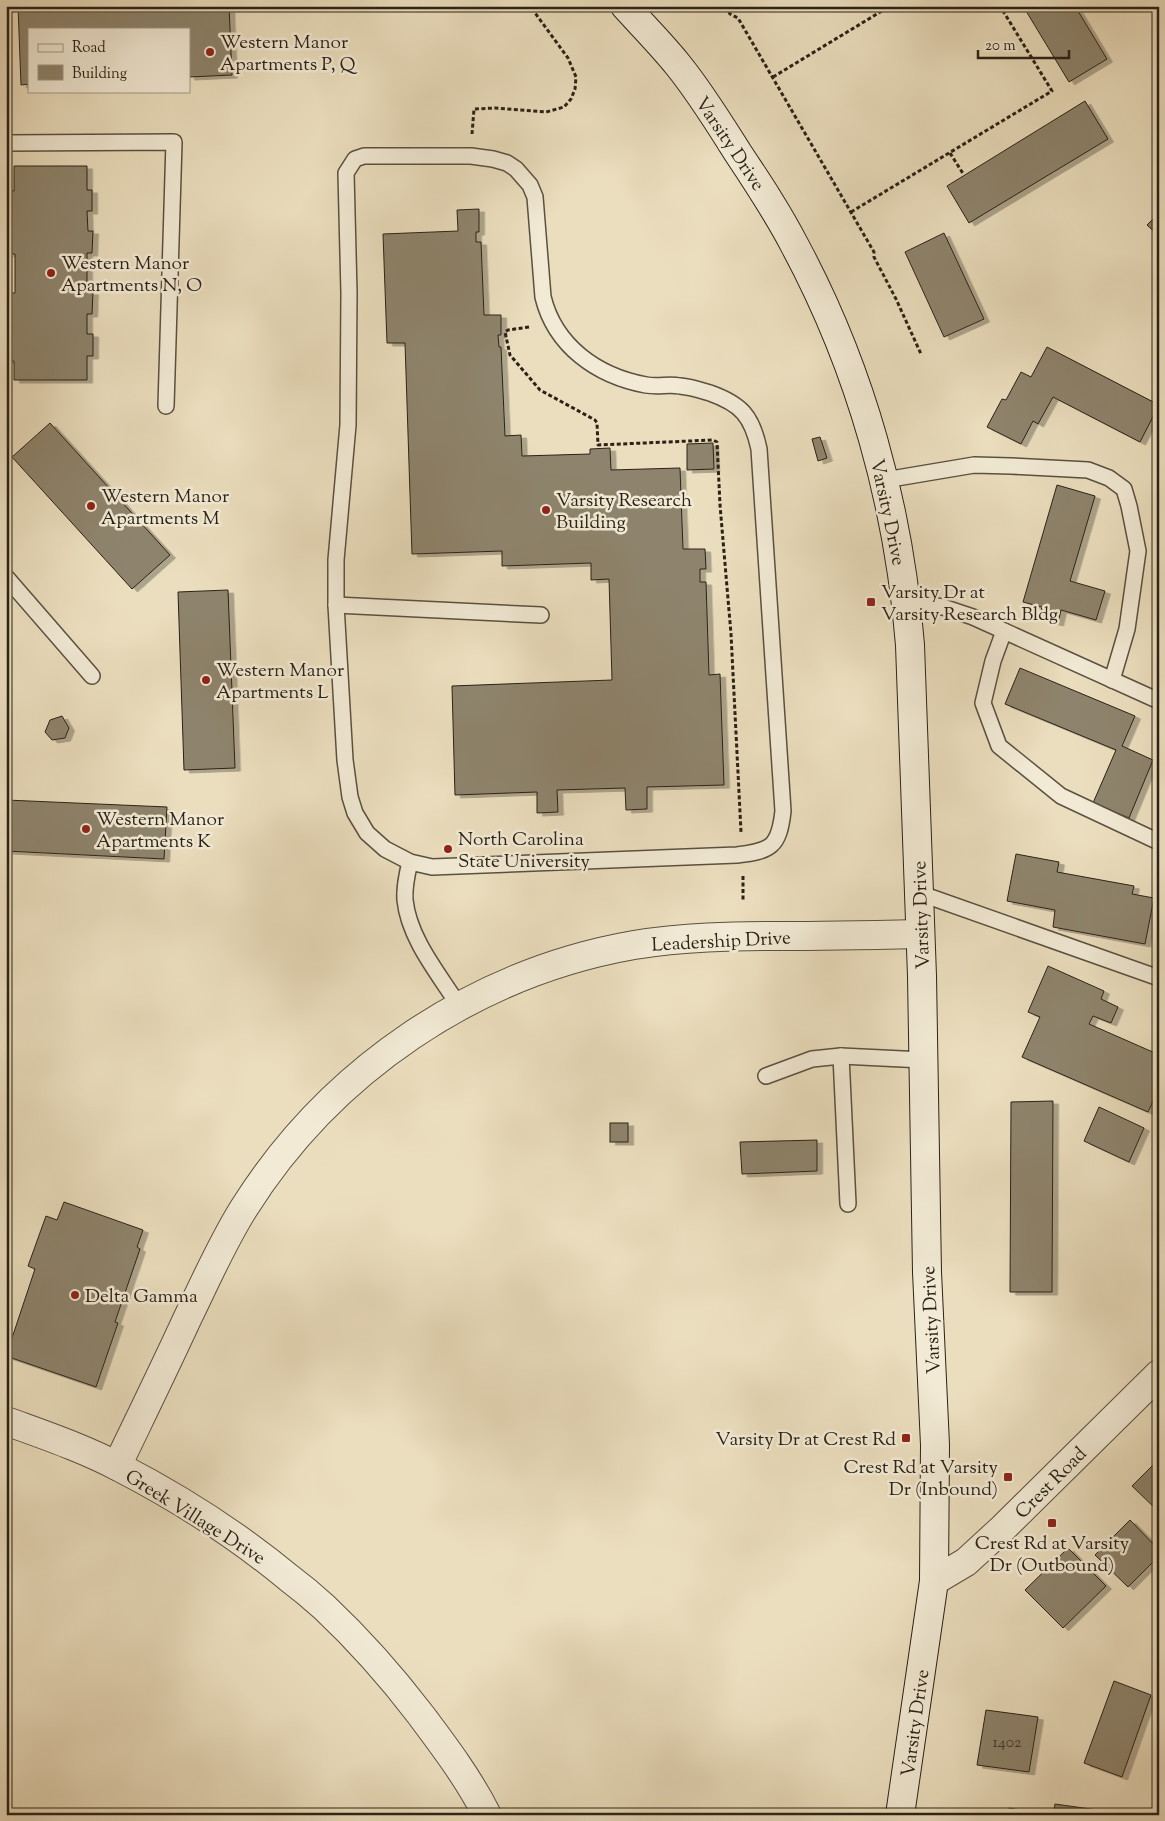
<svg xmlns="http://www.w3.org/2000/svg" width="1165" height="1821" font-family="'Sorts Mill Goudy',serif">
<defs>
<filter id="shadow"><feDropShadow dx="5.5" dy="3" stdDeviation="0" flood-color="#0004"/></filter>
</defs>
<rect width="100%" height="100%" fill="#ebdebe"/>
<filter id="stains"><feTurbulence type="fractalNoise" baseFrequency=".004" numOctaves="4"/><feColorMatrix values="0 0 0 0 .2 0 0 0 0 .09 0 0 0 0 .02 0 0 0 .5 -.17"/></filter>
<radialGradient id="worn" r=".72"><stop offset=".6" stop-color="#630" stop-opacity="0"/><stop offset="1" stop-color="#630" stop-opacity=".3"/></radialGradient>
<g fill="#8e846d" stroke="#2a2216" filter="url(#shadow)">
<path d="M18 6H229L232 75 189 77V29H29V84L21 85Z"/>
<path d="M1023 6H1075L1107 59 1069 82Z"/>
<path d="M1085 101 1108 139 969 223 947 186Z"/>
<path d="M14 166H87V190H92V211H87L88 231H93L92 253H87V292H93L92 314H87V334H93V356H87V380H14V361H8V293H15V254H8V190L14 191Z"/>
<path d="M479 209V232H476V242H481L484 315H501V335H498L499 347H501L505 436 521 435 522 456 590 454V449L610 448 611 470 680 468 683 549H705L706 569H700V582H706L709 675 720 674 724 785 647 787V809L626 810 625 788 557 790 558 812 537 813V792L455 795 452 686 612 680 609 579 591 580V563L502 566V551L412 554 405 343H387L383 234 458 231 457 210Z"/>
<path d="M1159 213V236L1147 225Z"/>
<path d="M944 233 984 319 944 337 905 252Z"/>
<path d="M1047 347 1159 405 1140 442 1053 397 1038 424 1033 421 1021 444 987 427 1002 399 1006 400 1021 372 1031 377Z"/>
<path d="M50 423 170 555 132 589 12 457Z"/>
<path d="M820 437 827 458 818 461 812 439Z"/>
<path d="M713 443 714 469 687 470V444Z"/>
<path d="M1057 485 1095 496 1070 581 1105 591 1096 620 1061 610 1058 623 1039 618 1042 607 1023 602Z"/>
<path d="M228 590 235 768 184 770 178 592Z"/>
<path d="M1020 668 1135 716 1122 746 1153 760 1129 818 1093 803 1116 750 1005 704Z"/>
<path d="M62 716 69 728 65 738 52 740 45 732 50 720Z"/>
<path d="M6 800 167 807 164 859 6 851Z"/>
<path d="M1016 854 1059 862 1057 872 1134 886 1132 894 1154 898 1145 944 1053 927 1055 910 1007 901Z"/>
<path d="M1048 966 1104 991 1101 999 1118 1007 1111 1023 1093 1016 1089 1024 1155 1053 1159 1045V1088L1148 1112 1022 1057 1040 1017 1028 1012Z"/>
<path d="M1053 1101 1052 1292H1010L1011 1102Z"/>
<path d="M1099 1107 1144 1128 1129 1162 1084 1141Z"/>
<rect x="610" y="1123" width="18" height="19"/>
<path d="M817 1140V1171L742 1174 740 1142Z"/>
<path d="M64 1202 143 1230 137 1247 140 1249 115 1322 118 1323 96 1387 6 1356 35 1269 28 1266 46 1216 57 1220Z"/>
<path d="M1159 1459V1512L1132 1486Z"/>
<path d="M1130 1520 1159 1550V1556L1128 1587 1095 1555Z"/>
<path d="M1068 1548 1106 1586 1063 1628 1025 1590Z"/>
<path d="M1114 1681 1151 1695 1122 1777 1084 1763Z"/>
<path d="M986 1710 1038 1717 1029 1772 977 1765Z"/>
<path d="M1055 1804 1105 1811 1104 1815H1053Z"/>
<path d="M1009 1808 1048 1815H1008Z"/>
</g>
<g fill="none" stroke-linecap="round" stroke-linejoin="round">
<defs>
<g id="lane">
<path d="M6 143 174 142 166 406"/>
<path d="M364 156H471L493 159 507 163 516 169 530 185 535 197 543 297C555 346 597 376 646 385 658 387 669 384 680 386 691 387 700 390 710 393 741 404 752 416 759 449L783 811C779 847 771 851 737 855L432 867 410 862 385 849 367 833 355 813 350 797 345 760 336 605V560L348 425 349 293 346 173 355 159Z"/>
<path d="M885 480 974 465 1011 466 1088 470 1109 478 1124 489 1129 506 1138 551 1127 629 1112 680"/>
<path d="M6 577 92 676"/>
<path d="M907 602 943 607 973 617 1159 701"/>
<path d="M336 605 541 615"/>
<path d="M1004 631 993 661 983 703 999 746 1061 796 1159 842"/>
<path d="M410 862C407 874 404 887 405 900 409 939 439 974 459 1006"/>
<path d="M919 893 1159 978"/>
<path d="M841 1056 848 1204"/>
<path d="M766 1076 812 1059 841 1056 923 1060"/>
</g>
<g id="street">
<path d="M6 1421C44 1435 83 1448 119 1467 179 1498 237 1535 289 1578 301 1587 313 1597 324 1607 359 1640 391 1676 420 1714 444 1746 469 1779 487 1815"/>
<path d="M117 1466C141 1416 165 1367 188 1317 206 1280 222 1243 244 1208 330 1071 474 973 634 945 683 937 732 936 782 936 828 936 874 935 920 934"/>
<path d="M934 1581 966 1562 1003 1528 1159 1374"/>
</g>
<path id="secondary" d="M625 6C643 26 662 45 678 65 700 92 719 123 738 153 758 183 778 213 795 246 861 369 899 506 910 645L922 976 927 1272 935 1445 934 1581 900 1815"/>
</defs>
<use href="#lane" stroke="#5a5140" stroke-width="18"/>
<use href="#street" stroke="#5a5140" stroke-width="30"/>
<use href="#secondary" stroke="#2a2216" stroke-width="30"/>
<g stroke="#2a2216" stroke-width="3" stroke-dasharray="4 2.5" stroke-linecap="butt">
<path d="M726 6 730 14 738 18 874 252V257L896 299 921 354"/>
<path d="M773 77 890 6"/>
<path d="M472 134 474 109 495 108 546 112 564 107 571 99 575 89 576 77 568 58 530 6"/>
<path d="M950 153 964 175"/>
<path d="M851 212 1052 91 1000 6"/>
<path d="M529 327 508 330 505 332 510 355 540 390 595 420 597 423 598 445 713 440 717 442 720 505 731 634 741 832"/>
<path d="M743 876V900"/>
</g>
<use href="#lane" stroke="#f2ead5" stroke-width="15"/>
<use href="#street" stroke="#f2ead5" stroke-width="28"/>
<use href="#secondary" stroke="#f2ead5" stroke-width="28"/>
</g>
<g fill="#8f2418" stroke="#f2ead5" stroke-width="2">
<circle cx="210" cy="52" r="5"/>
<circle cx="51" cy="273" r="5"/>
<circle cx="91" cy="506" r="5"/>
<circle cx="546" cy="510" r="5"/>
<rect x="866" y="597" width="10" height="10" rx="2.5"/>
<circle cx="206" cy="680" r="5"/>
<circle cx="86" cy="829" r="5"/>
<circle cx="448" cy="849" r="5"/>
<circle cx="75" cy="1295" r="5"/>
<rect x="901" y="1433" width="10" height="10" rx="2.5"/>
<rect x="1003" y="1472" width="10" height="10" rx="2.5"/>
<rect x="1047" y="1518" width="10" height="10" rx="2.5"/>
</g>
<g text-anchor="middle" stroke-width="5" stroke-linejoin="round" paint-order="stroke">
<g font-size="16" fill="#433a2c">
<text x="1007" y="1747">1402</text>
</g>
<g font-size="19" fill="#2a2216" stroke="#f2ead5" text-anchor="start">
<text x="220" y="48">Western Manor<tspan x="220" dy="22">Apartments P, Q</tspan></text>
<text x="61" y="269">Western Manor<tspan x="61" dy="22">Apartments N, O</tspan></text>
<text x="101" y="502">Western Manor<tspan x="101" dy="22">Apartments M</tspan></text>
<text x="556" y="506">Varsity Research<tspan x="556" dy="22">Building</tspan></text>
<text x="881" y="598">Varsity Dr at<tspan x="881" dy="22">Varsity Research Bldg</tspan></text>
<text x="216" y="676">Western Manor<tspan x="216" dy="22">Apartments L</tspan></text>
<text x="96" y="825">Western Manor<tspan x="96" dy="22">Apartments K</tspan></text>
<text x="458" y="845">North Carolina<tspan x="458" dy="22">State University</tspan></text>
<text x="85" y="1302">Delta Gamma</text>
<text x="896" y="1445" text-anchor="end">Varsity Dr at Crest Rd</text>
<text x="998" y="1473" text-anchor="end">Crest Rd at Varsity<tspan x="998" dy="22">Dr (Inbound)</tspan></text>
<text x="1052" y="1549" text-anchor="middle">Crest Rd at Varsity<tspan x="1052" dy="22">Dr (Outbound)</tspan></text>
</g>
<g font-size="19" fill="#2a2216" stroke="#f2ead5">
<text transform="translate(731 143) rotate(56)" y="7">Varsity Drive</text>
<text transform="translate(889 512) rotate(78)" y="7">Varsity Drive</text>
<text transform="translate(920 915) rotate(-92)" y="7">Varsity Drive</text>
<text transform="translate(721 940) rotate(-3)" y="7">Leadership Drive</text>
<text transform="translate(930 1320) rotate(-93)" y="7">Varsity Drive</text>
<text transform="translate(1050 1482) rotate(-45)" y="7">Crest Road</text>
<text transform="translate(196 1516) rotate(32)" y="7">Greek Village Drive</text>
<text transform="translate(914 1723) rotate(-82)" y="7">Varsity Drive</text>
</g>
</g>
<rect width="1165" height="1821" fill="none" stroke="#ebdebe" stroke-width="25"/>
<rect x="8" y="8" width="1150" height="1806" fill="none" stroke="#2a2216" stroke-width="2.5"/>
<rect x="12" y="12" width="1140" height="1796" fill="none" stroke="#2a2216"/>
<rect x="28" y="28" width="162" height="65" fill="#f2ead5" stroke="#a29a89"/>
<rect x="38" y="44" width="25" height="8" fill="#f2ead5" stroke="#a29a89"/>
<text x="72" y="52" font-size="15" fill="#2a2216">Road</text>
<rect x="38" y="65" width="25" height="15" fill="#8e846d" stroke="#a29a89"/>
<text x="72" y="78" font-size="15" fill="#2a2216">Building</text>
<path d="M978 50v8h91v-8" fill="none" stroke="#2a2216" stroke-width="2.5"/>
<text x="985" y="50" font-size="15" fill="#2a2216" stroke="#f2ead5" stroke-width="4" paint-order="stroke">20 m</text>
<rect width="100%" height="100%" filter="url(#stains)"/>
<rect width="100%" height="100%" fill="url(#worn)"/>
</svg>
